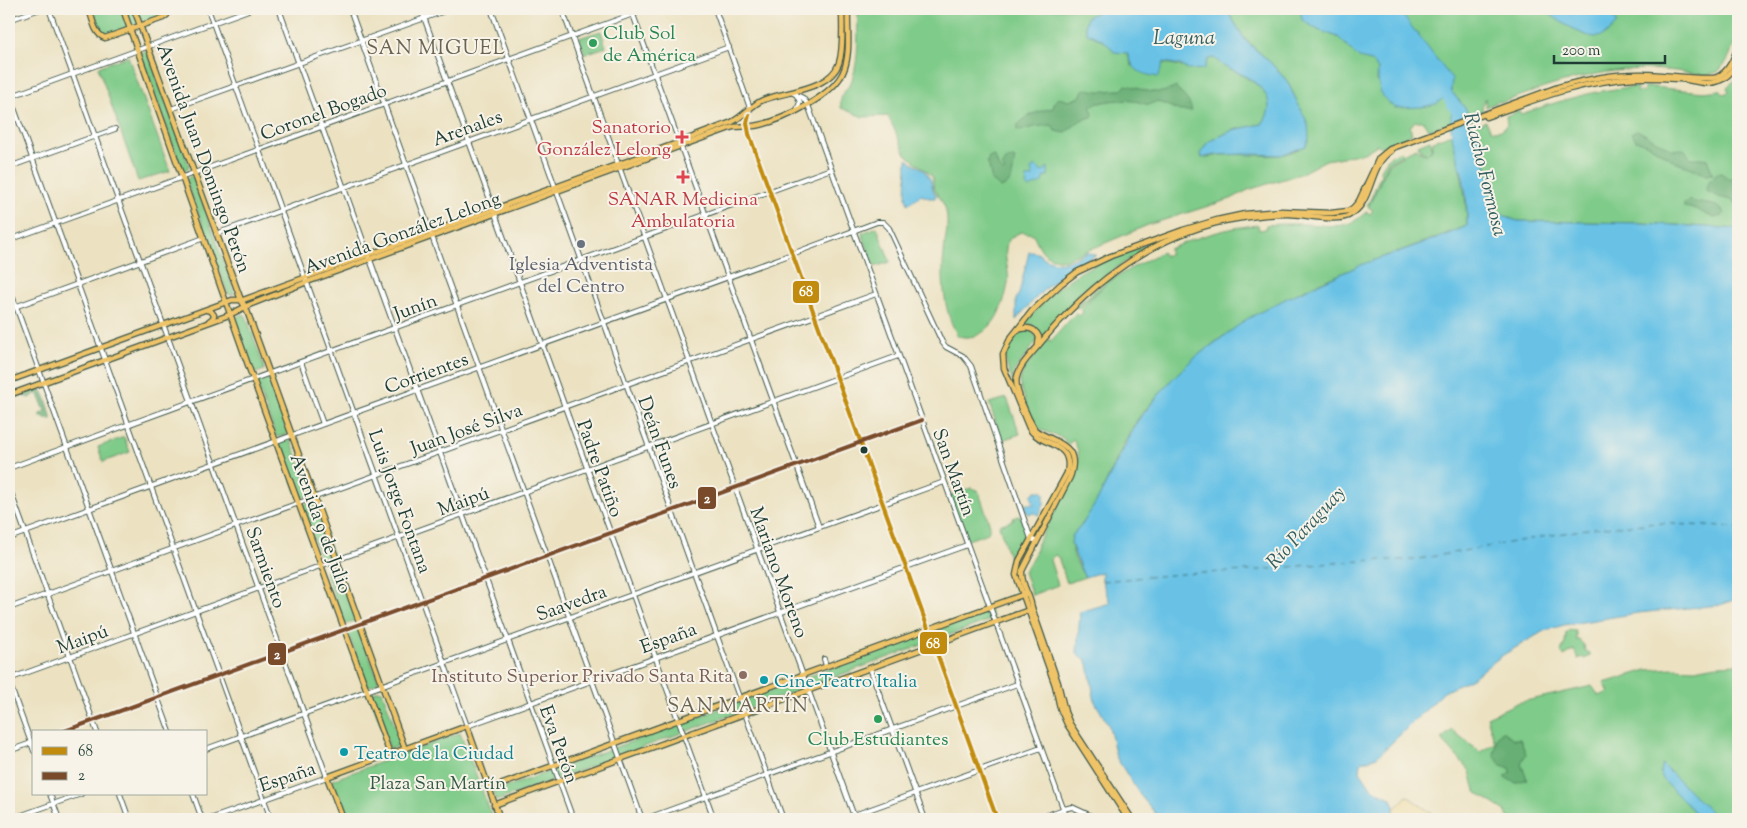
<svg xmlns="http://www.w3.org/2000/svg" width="1747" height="828" font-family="'Sorts Mill Goudy',serif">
<rect width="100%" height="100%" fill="#f7f3e8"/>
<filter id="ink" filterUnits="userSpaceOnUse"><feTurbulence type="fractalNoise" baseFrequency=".02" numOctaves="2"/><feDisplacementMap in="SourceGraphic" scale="10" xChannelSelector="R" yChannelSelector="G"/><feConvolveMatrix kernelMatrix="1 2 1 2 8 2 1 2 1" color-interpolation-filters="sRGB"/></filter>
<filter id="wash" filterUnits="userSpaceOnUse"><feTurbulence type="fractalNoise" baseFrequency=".0096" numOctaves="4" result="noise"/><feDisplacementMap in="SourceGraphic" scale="20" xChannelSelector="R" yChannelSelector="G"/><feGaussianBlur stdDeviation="1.12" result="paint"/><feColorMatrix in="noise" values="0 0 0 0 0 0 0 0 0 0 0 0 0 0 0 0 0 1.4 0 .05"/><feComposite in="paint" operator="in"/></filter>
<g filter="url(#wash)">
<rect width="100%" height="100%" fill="#ece2c2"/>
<g fill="#7fcb89" stroke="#4f845e">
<path d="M93 9H164V11L160 16 107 35 102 33Z"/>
<path d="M858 9H1103L1098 12 1087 33 1127 53 1132 66C1153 64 1170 60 1189 70L1208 59 1214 58C1234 75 1289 88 1262 124L1233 130 1208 142 1200 154 1206 158C1230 151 1256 157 1280 155 1288 154 1298 149 1306 146L1308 124 1287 81 1271 63 1244 38 1226 9H1300L1303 20 1318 30 1338 37 1371 61 1378 69 1377 81 1445 94 1456 112 1458 120 1429 130 1423 121H1415L1410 127 1412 134 1381 147 1377 145 1364 153 1326 160 1300 174 1248 190 1231 199 1148 225 1065 260C1043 258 1042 252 1033 234L1021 232C1013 236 1007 239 1006 248 1004 260 1010 272 1008 283 1004 309 989 344 958 336 944 314 941 279 944 253 945 237 949 228 946 211 944 202 937 196 934 188 933 184 933 179 932 176L906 154 888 116 863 117 841 108C839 92 847 92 852 80 860 57 857 32 858 9Z"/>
<path d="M1398 9H1542L1559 20 1613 16 1601 9H1738V37L1727 61 1718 72 1707 75C1685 72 1664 69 1642 69 1592 70 1546 87 1500 103L1499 101 1486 107 1485 98 1482 107 1483 111 1468 117 1466 109 1451 91Z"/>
<path d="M601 31 606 47 585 54 579 38Z"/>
<path d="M143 51H146L148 53 189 166 187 170 182 169 141 55Z"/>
<path d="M128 56 170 171 138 181 98 67Z"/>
<path d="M1738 75V229L1642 223 1518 221C1505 217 1492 211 1490 197 1489 192 1490 186 1490 181 1488 171 1486 160 1484 150 1481 141 1474 136 1471 126L1486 121 1491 130C1498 132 1503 131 1507 124L1506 116 1519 111 1521 114C1560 101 1595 89 1637 87V92H1644V87H1652L1704 92 1720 90 1723 94 1729 92 1727 87 1734 81Z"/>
<path d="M1452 134C1459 165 1467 194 1467 226 1359 267 1241 301 1162 391 1154 401 1144 410 1137 420 1123 444 1112 470 1100 495 1095 505 1089 515 1082 524 1080 528 1075 531 1073 535 1067 545 1079 569 1085 577L1067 583 1058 557 1055 555 1050 560 1058 585 1032 595 1024 572 1035 553 1037 544 1073 479C1078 466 1082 452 1073 440L1068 445 1063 438 1038 429 1027 406 1019 382 1024 369 1048 339 1051 341 1076 313 1079 316 1083 312 1081 308 1106 284 1078 308 1076 306 1116 273 1117 275 1107 283 1128 270 1162 252 1165 256 1170 253 1169 249C1197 237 1228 227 1258 225L1259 230 1266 229V225C1277 224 1289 224 1301 224 1327 224 1345 233 1366 212L1370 214 1373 210 1368 207 1378 187 1369 205 1366 204 1370 200 1381 174 1380 170 1389 157 1401 151 1402 155 1389 162 1378 186 1390 163 1403 156 1402 154 1417 148 1421 153 1427 154 1421 151 1418 145 1430 140 1432 147 1429 153 1432 149 1433 141Z"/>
<path d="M190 176 194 179 234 291 233 295 228 294 186 180Z"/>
<path d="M877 227 890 262 874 267 862 233Z"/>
<path d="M1160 240 1162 241C1112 266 1078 294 1043 337L1034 326 1025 323C1037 310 1048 295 1063 284 1091 262 1127 252 1160 240Z"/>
<path d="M243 314 246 316 264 367V370L256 373 252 371 234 320 235 318Z"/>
<path d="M1026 330C1032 331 1037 334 1037 341L1014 371 1013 382C1003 359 1003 353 1017 333Z"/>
<path d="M268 378 287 431V434L279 437 276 436 257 384 260 380Z"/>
<path d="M1007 398 1020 434 1002 440 989 403Z"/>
<path d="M124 437 130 452 103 462 98 447Z"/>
<path d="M291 440 311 492 310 495 302 498 298 496 280 445 283 441Z"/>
<path d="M971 488 978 490 990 525 988 533 965 541 949 496Z"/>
<path d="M313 502 333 555 332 557 325 561 320 558 302 508 305 504Z"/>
<path d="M1020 515 1027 533 1011 564 999 525 1014 520 1013 518Z"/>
<path d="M336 565 356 618 355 620 347 624 344 623 325 571 328 567Z"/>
<path d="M990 610 993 619 496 801 493 792Z"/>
<path d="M359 628 378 680V683L370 686 367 685 348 633 350 630Z"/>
<path d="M1569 630 1576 631V640H1579L1584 645 1585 651 1590 653V656L1584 659 1582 657 1578 659 1574 650 1564 656 1561 652 1565 643 1566 633Z"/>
<path d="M1738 664V819H1509L1504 810 1477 793 1474 787 1470 771 1441 739 1452 730 1480 752 1495 743 1487 717 1517 703 1592 686 1599 696 1609 692 1604 683 1647 670 1673 668 1695 669 1717 665Z"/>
<path d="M379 690 382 691 401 743 400 746 390 749 370 696 371 693Z"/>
<path d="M460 733 493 819H347L332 780Z"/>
</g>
<g fill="#67af75" stroke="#437654">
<path d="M1126 85C1145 90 1158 97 1176 87 1184 98 1188 97 1192 111H1180L1157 101 1149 105C1130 98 1108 99 1090 106L1093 113 1092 117 1081 120 1065 133 1055 131 1052 125 1034 127 1020 131 1017 130V126C1026 115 1039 111 1053 108L1055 101 1059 98 1069 101 1080 97 1083 90C1090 88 1093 91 1100 91 1108 92 1114 89 1122 90Z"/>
<path d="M1637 130 1673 150 1682 149 1685 150 1690 158C1696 159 1701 157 1707 159L1713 174 1706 175 1692 168 1677 163 1649 145 1636 140 1631 133Z"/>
<path d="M992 156 995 157 998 166 1003 172 1005 171 1002 166 1007 160 1013 158 1015 159C1011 171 1016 183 1000 188L995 183 991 181C991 175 990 168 987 162L989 157Z"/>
<path d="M1717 173H1721L1728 178H1736L1738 175V187L1734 189 1738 195V209V205L1731 200 1719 197 1706 191C1706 181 1712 179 1717 173Z"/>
<path d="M1691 200C1701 206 1718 201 1724 213L1722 216 1714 218 1695 209 1684 207V203Z"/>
<path d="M35 388 41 389C45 395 52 414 51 420L45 419 44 416 40 417V414L45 411 38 394H35L29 398 24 396 16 397V394Z"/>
<path d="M1502 731 1514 739H1520L1526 754 1521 763 1527 779 1516 783 1504 777 1511 772 1510 768 1501 765 1494 755 1497 737Z"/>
</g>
<path fill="#eeda9e" stroke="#868c69" d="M1407 796 1440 819H1401L1394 814V809Z"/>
<g fill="#69c2e6" stroke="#44808d">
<path d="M1103 9H1226L1246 41 1271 63 1287 81 1308 124 1309 138 1306 146 1281 155 1249 154 1215 155 1202 158 1200 154 1208 142 1233 130 1262 124C1279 102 1262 85 1241 74 1236 71 1229 69 1223 66 1220 63 1217 60 1214 58L1208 59 1204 69 1189 70 1180 65 1164 62 1158 77C1138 73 1135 72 1127 53L1114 52C1108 42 1098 37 1087 33L1085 25 1087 17Z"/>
<path d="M1300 9H1398L1452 79 1451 91 1466 109 1474 134 1481 143 1490 182 1489 196 1494 208 1508 218 1518 221 1642 223 1738 229V597L1729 602 1720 605 1638 613 1564 625 1544 631 1503 655 1472 678 1444 692 1377 757 1361 762 1360 771 1372 789 1392 799 1394 805V814L1401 819H1160L1140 795 1116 757 1109 726 1095 702 1088 664 1086 659 1080 657 1077 653 1080 612 1110 603 1102 581V572L1085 577 1083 574 1071 544 1072 536 1082 525 1098 499 1138 420 1173 378 1193 359 1247 319 1287 298 1363 264 1443 236 1467 226C1467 211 1467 198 1464 183 1460 159 1445 131 1453 107L1446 96 1436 104 1423 107 1395 108C1380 96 1377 88 1378 69L1371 61 1359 58 1338 37 1318 30 1302 20Z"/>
<path d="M1542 9H1601L1613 16 1617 23C1613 28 1606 36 1598 37 1581 38 1556 18 1542 9Z"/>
<path d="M907 159C914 164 925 169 929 177 933 183 931 188 936 195L935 198H929L921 195 908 204 906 198Z"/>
<path d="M1033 167H1037L1042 172 1048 167V176H1045L1043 182 1029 188 1026 186 1027 178 1033 177 1031 170Z"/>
<path d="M1029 252C1039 252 1038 254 1046 259 1062 267 1073 259 1087 252L1096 255C1061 271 1041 291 1016 320V299L1019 294Z"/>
<path d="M1036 491H1042L1044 493V504L1039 515 1034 513 1029 514 1026 511 1024 504H1034L1031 495Z"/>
<path d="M1662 764 1718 819H1701L1664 781 1660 772Z"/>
</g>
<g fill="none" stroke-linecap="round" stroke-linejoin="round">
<path stroke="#69c2e6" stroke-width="7" d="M1442 91 1457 116"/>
<path stroke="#325e60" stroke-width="1" stroke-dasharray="6 5" stroke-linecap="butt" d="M1102 581 1181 574 1248 571 1321 564 1376 560H1413L1592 528 1657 523 1738 528"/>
</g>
</g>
<g filter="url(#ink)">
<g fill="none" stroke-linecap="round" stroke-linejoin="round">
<defs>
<g id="minor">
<path d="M49 9 327 777 210 819"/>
<path d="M208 9 467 726 967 545"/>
<path d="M279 9 573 819"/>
<path d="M350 9 642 819"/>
<path d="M421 9 714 819"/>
<path d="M491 9 783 819"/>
<path d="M562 9 855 819"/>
<path d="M631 9 819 527"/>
<path d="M715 9 750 108 747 123 749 134 997 819"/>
<path d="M9 20 40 9"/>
<path d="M793 93 803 98 808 105 1067 819"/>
<path d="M9 94 271 819"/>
<path d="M796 94 800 102 797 110"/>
<path d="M9 97 251 9"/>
<path d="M171 109 450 9"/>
<path d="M9 167 115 129"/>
<path d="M216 234 729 47"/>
<path d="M9 240 647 9"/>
<path d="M9 287 170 732"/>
<path d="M9 309 204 238"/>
<path d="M301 362 323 424"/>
<path d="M9 468 831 169"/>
<path d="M9 487 97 732"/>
<path d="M9 538 792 254 877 222H883L889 228 942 342 946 347 963 356 971 366 1031 539 1036 541"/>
<path d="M9 608 876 294"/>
<path d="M824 659 826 666"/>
<path d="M870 668 925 819"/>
<path d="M9 679 898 356"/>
<path d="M9 682 34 751"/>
<path d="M62 732 922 420"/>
<path d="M206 749 944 482"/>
<path d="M9 751 34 742"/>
<path d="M50 794 59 819"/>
<path d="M120 794 129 819"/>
<path d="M193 794 202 819"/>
<path d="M11 819 81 794"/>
<path d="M645 819 1017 684"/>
<path d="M843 819 1041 748"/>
<path d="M1036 819 1064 809 1072 807 1098 819"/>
</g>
<g id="major">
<path d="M89 9C93 19 94 34 105 38L163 18 167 15 168 9"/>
<path d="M123 9 253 379 390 754"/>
<path d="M134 9 241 300 246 308 405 749"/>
<path d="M1486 117C1537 99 1578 82 1634 78 1649 77 1664 78 1680 79 1692 80 1706 86 1718 81 1728 78 1734 69 1738 60"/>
<path d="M207 310 211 311 214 315 213 318 209 321"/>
<path d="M1018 330C1028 326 1035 328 1039 337L1038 345"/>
<path d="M9 381 232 300H243L680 142 732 122C744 116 751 105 763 100 786 91 830 90 839 63 844 48 842 24 842 9"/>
<path d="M9 395 229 315 249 305 307 282 733 127C742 126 751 127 760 125 785 119 835 95 844 70 851 52 847 28 848 9"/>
<path d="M1032 608 1058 683 1065 712 1070 724 1132 819"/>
<path d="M1029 610 1032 608C1030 593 1021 586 1022 571L1070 477C1082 443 1054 443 1035 430 1029 420 1013 388 1017 377 1020 363 1035 351 1043 340 1091 283 1149 238 1224 221 1245 217 1266 214 1288 214 1304 214 1334 222 1348 216 1374 204 1368 165 1391 151"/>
<path d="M489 789 1025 594"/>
<path d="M494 805 1029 610"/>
<path d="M343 819 327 777 467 726 500 819"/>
<path d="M1128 819 1067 724 1060 708 1055 685 1016 575 1019 561 1067 473C1074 440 1041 448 1029 428L1004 368 1003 354 1010 339 1032 311 1061 284 1077 272 1111 256 1183 230 1217 220 1245 214 1281 211 1331 213 1348 211 1353 208 1359 201 1379 158 1390 149 1558 87C1586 79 1616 73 1645 74 1660 74 1707 81 1717 77 1729 72 1734 58 1738 46"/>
</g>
</defs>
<use href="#minor" stroke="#3e5649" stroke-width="6"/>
<use href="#major" stroke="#3e5649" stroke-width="7"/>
<use href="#minor" stroke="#fff" stroke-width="4"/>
<use href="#major" stroke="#efc469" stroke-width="4.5"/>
<defs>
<path id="bus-1" d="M749 115 747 123 749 134 997 819"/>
<path id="bus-2" d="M62 732 922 420"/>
</defs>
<use href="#bus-1" stroke="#f7f3e8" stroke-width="8"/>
<use href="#bus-2" stroke="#f7f3e8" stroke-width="8"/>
<use href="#bus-1" stroke="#c18c0d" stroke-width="4"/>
<use href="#bus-2" stroke="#7a4b2a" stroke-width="4"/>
</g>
</g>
<g fill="#2e9e5b" stroke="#f7f3e8" stroke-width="2">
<circle cx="593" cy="43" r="5"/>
<circle cx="878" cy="719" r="5"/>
</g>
<g fill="#e0444e" stroke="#f7f3e8" stroke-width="2">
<path d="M679.5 129.5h5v5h5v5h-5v5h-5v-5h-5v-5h5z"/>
<path d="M680.5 169.5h5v5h5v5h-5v5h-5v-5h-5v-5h5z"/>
</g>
<circle fill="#6b7280" stroke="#f7f3e8" stroke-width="2" cx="581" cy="244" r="5"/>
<circle fill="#1f3d34" stroke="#f7f3e8" stroke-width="2" cx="864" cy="450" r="4.5"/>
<circle fill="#8d6e63" stroke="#f7f3e8" stroke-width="2" cx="743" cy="675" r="5"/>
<g fill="#0f9aa8" stroke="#f7f3e8" stroke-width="2">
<circle cx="764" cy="680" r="5"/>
<circle cx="344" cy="752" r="5"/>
</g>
<g text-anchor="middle" stroke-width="4" stroke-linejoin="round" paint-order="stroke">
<g font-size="19" fill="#27864d" stroke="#f7f3e8" text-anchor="start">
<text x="603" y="39">Club Sol<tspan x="603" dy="22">de América</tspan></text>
<text x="878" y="745" text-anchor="middle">Club Estudiantes</text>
</g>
<g font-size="19" fill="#1f3d34" stroke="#f7f3e8">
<text transform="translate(323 111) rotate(-20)" y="7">Coronel Bogado</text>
<text transform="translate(467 127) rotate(-20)" y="7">Arenales</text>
<text transform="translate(205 158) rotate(70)" y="7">Avenida Juan Domingo Perón</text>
<text transform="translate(402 232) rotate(-20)" y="7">Avenida González Lelong</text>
<text transform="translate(415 306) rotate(-20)" y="7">Junín</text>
<text transform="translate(426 372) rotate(-20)" y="7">Corrientes</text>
<text transform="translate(466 428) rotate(-20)" y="7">Juan José Silva</text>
<text transform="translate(661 442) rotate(70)" y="7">Deán Funes</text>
<text transform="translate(601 468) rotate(70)" y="7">Padre Patiño</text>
<text transform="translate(955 472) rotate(70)" y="7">San Martín</text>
<text transform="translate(463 500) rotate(-20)" y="7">Maipú</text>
<text transform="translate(401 501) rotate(70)" y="7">Luis Jorge Fontana</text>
<text transform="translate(322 523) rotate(70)" y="7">Avenida 9 de Julio</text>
<text transform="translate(267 567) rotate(70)" y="7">Sarmiento</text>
<text transform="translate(780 572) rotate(70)" y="7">Mariano Moreno</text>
<text transform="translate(571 602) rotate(-20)" y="7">Saavedra</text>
<text transform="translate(668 637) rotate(-20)" y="7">España</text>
<text transform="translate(82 638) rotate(-20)" y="7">Maipú</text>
<text transform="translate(560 744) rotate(70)" y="7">Eva Perón</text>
<text transform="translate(287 776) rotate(-19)" y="7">España</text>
</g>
<g font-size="19" fill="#be3a42" stroke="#f7f3e8" text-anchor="end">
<text x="671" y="133">Sanatorio<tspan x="671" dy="22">González Lelong</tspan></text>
<text x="683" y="205" text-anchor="middle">SANAR Medicina<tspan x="683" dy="22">Ambulatoria</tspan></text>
</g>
<g font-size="19" fill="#5b616d" stroke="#f7f3e8">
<text x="581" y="270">Iglesia Adventista<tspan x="581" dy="22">del Centro</tspan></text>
</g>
<g font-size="19" fill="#785e54" stroke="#f7f3e8" text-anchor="end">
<text x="733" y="682">Instituto Superior Privado Santa Rita</text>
</g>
<g font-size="19" fill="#0d838f" stroke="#f7f3e8" text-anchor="start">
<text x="774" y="687">Cine-Teatro Italia</text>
<text x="354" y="759">Teatro de la Ciudad</text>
</g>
<g font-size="19" fill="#325945" stroke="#f7f3e8">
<text x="438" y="789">Plaza San Martín</text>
</g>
<g font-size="20" font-style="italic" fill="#325e60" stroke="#f7f3e8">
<text x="1184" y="44">Laguna</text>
<text transform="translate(1486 174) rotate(76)" y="7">Riacho Formosa</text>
<text transform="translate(1305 527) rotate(-47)" y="7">Río Paraguay</text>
</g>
<g font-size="20" letter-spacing="1" fill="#6b6451" stroke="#f7f3e8">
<text x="436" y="54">SAN MIGUEL</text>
<text x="738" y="712">SAN MARTÍN</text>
</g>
</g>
<g stroke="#f7f3e8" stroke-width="2">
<rect x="792" y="280" width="28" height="24" rx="5" fill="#c18c0d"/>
<rect x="697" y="486" width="20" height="24" rx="5" fill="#7a4b2a"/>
<rect x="919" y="631" width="29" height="24" rx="5" fill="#c18c0d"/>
<rect x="267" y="642" width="20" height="24" rx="5" fill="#7a4b2a"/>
</g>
<g font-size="14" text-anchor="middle" font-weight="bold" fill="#fff">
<text x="806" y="296">68</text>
<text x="707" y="503">2</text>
<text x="933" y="648">68</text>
<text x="277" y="659">2</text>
</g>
<rect width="1747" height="828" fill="none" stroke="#f7f3e8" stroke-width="30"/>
<rect x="32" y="730" width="175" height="65" fill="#f7f3e8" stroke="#a1aaa0"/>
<rect x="42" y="747" width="25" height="8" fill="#c18c0d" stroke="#a1aaa0"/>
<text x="78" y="756" font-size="15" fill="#1f3d34">68</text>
<rect x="42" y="772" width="25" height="8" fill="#7a4b2a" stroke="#a1aaa0"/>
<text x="78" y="780" font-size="15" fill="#1f3d34">2</text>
<path d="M1554 55v8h111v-8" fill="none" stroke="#1f3d34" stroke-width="2.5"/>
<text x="1562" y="55" font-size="15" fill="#1f3d34" stroke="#f7f3e8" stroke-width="4" paint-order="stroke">200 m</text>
</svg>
